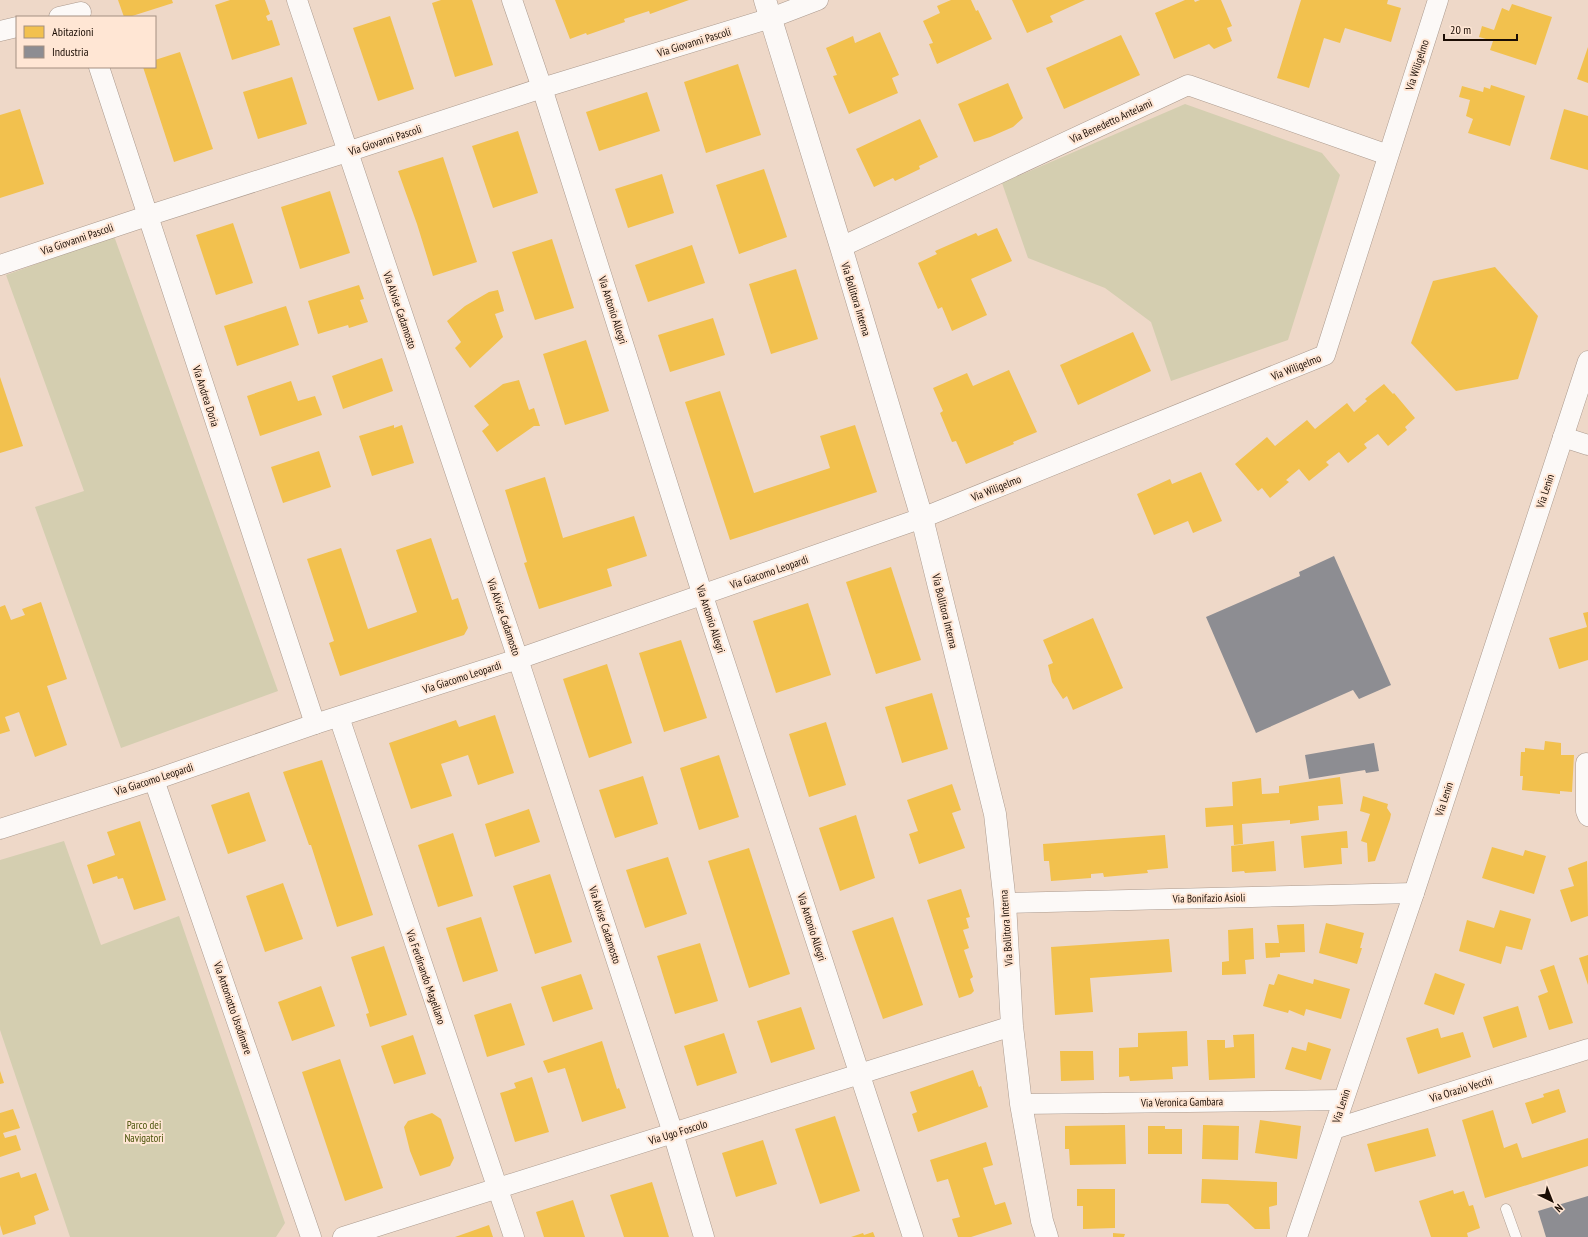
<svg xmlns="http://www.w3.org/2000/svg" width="1588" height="1237" font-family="'PT Sans Narrow',sans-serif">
<rect width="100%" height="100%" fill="#eed8c8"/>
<g fill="#d4ceb0">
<path d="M1185 104 1322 153 1340 175 1288 340 1171 381 1151 322 1105 288 1028 258 1002 183Z"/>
<path d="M114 236 278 691 121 748 35 507 84 491 6 275Z"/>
<path d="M64 841 101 945 179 916 285 1223 276 1237H70L0 1030V860Z"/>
</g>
<g fill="#f2c14e">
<path d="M118 0H172L173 3 129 17H124Z"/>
<path d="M230 0H265L270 14 266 16 268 21 272 20 280 45 232 60 215 5Z"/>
<path d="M441 0H472L493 65 455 77 432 3Z"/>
<path d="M555 0H689L650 14 649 11 624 19 625 22 587 35 586 33 570 39Z"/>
<path d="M951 0H971L976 11 978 10 992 39 937 64 929 44 933 43 923 21 940 13 937 6Z"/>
<path d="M1012 0H1085L1050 16 1053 22 1027 33Z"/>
<path d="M1185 0H1194L1195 2 1200 0H1221L1232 26 1227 28 1232 41 1214 49 1209 44 1174 59 1155 13Z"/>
<path d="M1301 0H1388L1387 4 1401 8 1391 42 1345 28 1340 43 1324 38 1309 88 1277 78Z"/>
<path d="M1512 4 1552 17 1536 65 1490 50 1493 41 1479 37 1482 26 1494 30 1502 8 1509 11Z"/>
<path d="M390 16 414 89 378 101 353 28Z"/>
<path d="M880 32 899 75 892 78 898 93 849 114 833 76 837 75 826 48 853 36 855 43Z"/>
<path d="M1121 35 1140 75 1064 109 1046 68Z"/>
<path d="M1588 47V83L1577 79Z"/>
<path d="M180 52 213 149 174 162 143 67H155V60Z"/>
<path d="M738 64 761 135 706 153 684 82Z"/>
<path d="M292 77 307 124 258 139 243 92Z"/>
<path d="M1008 83 1023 118 1013 127 990 137 974 142 958 104Z"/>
<path d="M1491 85 1525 96 1510 146 1468 133 1473 119 1466 116 1470 100 1459 97 1462 86 1483 92 1484 87 1490 89Z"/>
<path d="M647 92 660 131 599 151 586 112Z"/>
<path d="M20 109 44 184 0 198V115Z"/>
<path d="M1564 109 1588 116V170L1550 159Z"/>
<path d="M920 119 938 157 919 166 920 169 895 181 893 178 874 187 856 149Z"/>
<path d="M518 131 538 193 493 208 472 146Z"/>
<path d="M443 157 477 262 433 276 417 224 398 171Z"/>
<path d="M764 169 787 237 739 254 716 185Z"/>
<path d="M662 174 674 213 628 228 615 189Z"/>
<path d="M330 191 350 253 300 269 281 207Z"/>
<path d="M233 223 253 283 216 295 196 235Z"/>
<path d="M997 228 1012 261 971 279 987 315 952 331 942 307 938 309 918 263 937 254 935 251 976 233 978 236Z"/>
<path d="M552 239 574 308 535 320 512 252Z"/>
<path d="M692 245 705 283 648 302 635 265Z"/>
<path d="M1495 267 1538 316 1518 379 1456 391 1411 343 1433 281Z"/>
<path d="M796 269 818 339 771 354 749 284Z"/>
<path d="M359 285 364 299 360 300 368 322 349 328 348 325 318 334 308 301Z"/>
<path d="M498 290 504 311 495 314 503 337 470 368 455 348 461 342 447 321 465 306 489 292Z"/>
<path d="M286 306 299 345 237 366 224 326Z"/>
<path d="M713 318 725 355 670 372 658 335Z"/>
<path d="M1133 332 1151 371 1078 405 1060 365Z"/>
<path d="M586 340 609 411 565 425 543 354Z"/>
<path d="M382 358 393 391 343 409 332 376Z"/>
<path d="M1009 370 1037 432 1013 442 1014 444 966 464 956 441 952 442 940 413 943 411 933 388 967 373 973 386Z"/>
<path d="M0 377 23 446 0 453Z"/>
<path d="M519 380 529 410 534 408 540 426H534L497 452 482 431 489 425 474 406 503 384Z"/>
<path d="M291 381 298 401 315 396 322 415 260 436 247 396Z"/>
<path d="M1384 384 1393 394 1394 393 1415 418 1405 427 1407 430 1388 446 1378 434 1364 444 1367 448 1348 463 1339 452 1326 462 1329 465 1309 481 1299 469 1286 480 1289 482 1270 498 1262 488 1258 491 1235 464 1267 437 1275 446 1307 420 1315 429 1347 403 1354 412 1367 401 1365 399Z"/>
<path d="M720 391 754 493 830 468 820 436 855 425 877 492 730 540 685 402Z"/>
<path d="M394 425V428L402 425 414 463 372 476 359 436Z"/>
<path d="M319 451 331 487 283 503 271 467Z"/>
<path d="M1201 472 1222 521 1193 533 1188 521 1154 535 1137 494 1170 479 1172 484Z"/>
<path d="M545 477 563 538 634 516 647 556 607 569 612 586 539 609 524 563 527 562 505 490Z"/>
<path d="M431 538 452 600 458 598 468 628 464 635 340 676 329 643 334 641 307 559 341 548 368 629 417 612 396 550Z"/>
<path d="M891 567 921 660 876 674 846 582Z"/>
<path d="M41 602 67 679 47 686 67 745 35 757 19 712 5 717 10 731 0 734V607L5 605 11 620 25 615 22 609Z"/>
<path d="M808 603 831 675 776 693 753 621Z"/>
<path d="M1588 612V660L1559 669 1549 638 1587 627 1583 613Z"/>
<path d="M1093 618 1123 688 1073 710 1067 696 1063 699 1052 682 1048 665 1053 663 1043 640Z"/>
<path d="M681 640 707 718 664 732 639 653Z"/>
<path d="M607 664 632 743 589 758 563 679Z"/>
<path d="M932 693 948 749 902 763 885 707Z"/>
<path d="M495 715 514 773 478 785 468 755 441 764 452 796 411 809 389 743 456 720 459 727Z"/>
<path d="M826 722 846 785 809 797 789 734Z"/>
<path d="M1545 741 1561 743V755H1574L1572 792 1560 791V794L1522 790 1523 776H1520L1521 752H1525V748L1544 750Z"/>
<path d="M719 755 739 817 699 830 680 768Z"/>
<path d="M322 760 373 915 337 927 311 845H309L283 772Z"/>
<path d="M643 776 658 824 615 838 599 790Z"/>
<path d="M1340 777 1343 804 1318 806 1319 820 1290 824V820L1242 824 1243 844 1234 845 1233 825 1206 827 1205 808 1233 806 1232 782 1261 778 1262 794 1279 793V786Z"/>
<path d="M952 784 961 810 952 813 965 848 919 864 909 834 918 831 907 800Z"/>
<path d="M249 792 266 841 228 854 211 805Z"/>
<path d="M1363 796 1388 804 1387 808 1391 814 1390 819 1375 861 1368 862 1367 843 1361 841 1370 814 1360 811Z"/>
<path d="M529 809 540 842 495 857 485 824Z"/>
<path d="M856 815 875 878 840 891 819 828Z"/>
<path d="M140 821 166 900 134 910 123 878 118 879 117 876 93 884 87 865 115 855 107 832Z"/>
<path d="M1347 831 1348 848H1341L1342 864 1304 868 1301 836Z"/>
<path d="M453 833 473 896 438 907 418 845Z"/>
<path d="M1165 835 1168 868 1147 870 1148 873 1104 877 1103 873 1091 874V878L1051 881 1049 861H1044L1043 844Z"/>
<path d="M1274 841 1276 871 1245 873 1244 871 1232 872 1231 846Z"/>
<path d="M1492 847 1523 856 1525 850 1546 856 1534 894 1482 878Z"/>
<path d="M749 848 790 974 749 988 708 861Z"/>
<path d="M668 857 687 914 645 928 626 870Z"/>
<path d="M1587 861 1588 916 1571 922 1560 890 1574 886 1568 868Z"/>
<path d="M550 874 572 942 535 954 513 886Z"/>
<path d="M283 883 303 939 265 952 246 896Z"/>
<path d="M961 889 970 917 966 918 969 928 963 930 969 948 964 950 973 977 970 979 974 991 971 994 959 998 927 900Z"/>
<path d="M1500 910 1531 919 1522 950 1506 946 1501 964 1459 951 1467 920 1494 928Z"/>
<path d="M481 917 498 971 463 982 446 928Z"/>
<path d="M893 917 923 1005 883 1019 852 931Z"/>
<path d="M1326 923 1364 933 1360 948H1362L1357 964 1319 953Z"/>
<path d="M1304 924 1305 952 1280 953V957L1266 958 1265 943H1279L1277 925Z"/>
<path d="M1253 928 1254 959 1245 960 1246 974 1222 975V962L1229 961 1228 930Z"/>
<path d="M1169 939 1172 972 1090 978 1093 1012 1055 1015 1051 947Z"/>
<path d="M700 943 718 1001 675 1014 657 956Z"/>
<path d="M384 946 407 1015 370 1027 366 1014 369 1013 351 957Z"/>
<path d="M1588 955V985L1579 958Z"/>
<path d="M1554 965 1573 1023 1549 1030 1538 996 1548 992 1540 970Z"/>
<path d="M1435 973 1465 984 1454 1015 1424 1004Z"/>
<path d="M581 974 593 1009 553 1022 541 987Z"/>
<path d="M1278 974 1313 984 1314 979 1350 989 1341 1019 1306 1009 1304 1016 1289 1010 1288 1013 1263 1006 1269 984 1274 985Z"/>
<path d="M321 986 335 1026 292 1041 278 1002Z"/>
<path d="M511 1003 525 1045 487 1057 474 1015Z"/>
<path d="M1518 1006 1527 1037 1493 1048 1483 1017Z"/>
<path d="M801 1007 815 1049 771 1063 757 1021Z"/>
<path d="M1438 1028 1441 1038 1463 1032 1471 1057 1418 1074 1406 1038Z"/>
<path d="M1187 1031 1188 1066 1172 1067 1173 1079 1130 1081 1129 1076 1119 1077V1048L1138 1047V1033Z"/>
<path d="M724 1033 737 1073 697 1086 684 1046Z"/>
<path d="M1254 1034 1255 1078 1209 1080 1207 1040H1225V1048L1234 1047 1233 1035Z"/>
<path d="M413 1035 426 1074 394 1084 381 1046Z"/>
<path d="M602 1041 617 1089 619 1088 626 1108 582 1122 565 1068 548 1073 543 1061Z"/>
<path d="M1308 1042 1331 1049 1321 1080 1285 1069 1292 1047 1306 1051Z"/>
<path d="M1060 1051H1093L1094 1080 1061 1081Z"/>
<path d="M340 1059 383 1188 345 1201 302 1072Z"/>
<path d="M973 1070 979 1087 981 1086 988 1107 918 1132 912 1114 917 1112 910 1092Z"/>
<path d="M0 1071 4 1083 0 1084Z"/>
<path d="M532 1077 549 1132 515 1142 500 1093 516 1088 514 1083Z"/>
<path d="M1559 1089 1566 1112 1532 1124 1525 1103 1544 1097 1543 1094Z"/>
<path d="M13 1109 20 1128 3 1133 5 1138 16 1135 21 1150 0 1157V1113Z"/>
<path d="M1493 1110 1504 1148 1517 1143 1522 1158 1588 1138V1166L1485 1198 1462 1120Z"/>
<path d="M432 1113 441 1119 454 1158 450 1166 420 1176 410 1151 404 1127 408 1121Z"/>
<path d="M835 1116 860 1191 820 1204 795 1129Z"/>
<path d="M1260 1120 1301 1126 1297 1159 1255 1153Z"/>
<path d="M1125 1125 1126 1164 1070 1165 1069 1149H1065V1126Z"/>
<path d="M1203 1125 1239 1126 1238 1160 1202 1159Z"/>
<path d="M1148 1126H1165V1129H1182V1154H1148Z"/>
<path d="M1428 1128 1436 1156 1375 1172 1367 1144Z"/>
<path d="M763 1140 777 1184 736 1197 722 1153Z"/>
<path d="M986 1142 993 1165 983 1168 995 1205 1005 1202 1012 1224 971 1237H958L952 1219 960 1217 948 1179 937 1182 930 1160Z"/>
<path d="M19 1172 21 1178 36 1173 49 1210 34 1216 36 1224 3 1235 0 1225V1178Z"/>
<path d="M1202 1179 1277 1182V1205L1269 1207 1270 1229H1255L1228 1204 1201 1203Z"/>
<path d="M652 1182 669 1237H624L610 1195Z"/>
<path d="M1077 1189H1115V1228L1083 1229V1206H1077Z"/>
<path d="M1453 1190 1454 1194 1464 1191 1469 1206 1473 1205 1480 1228 1467 1233 1468 1237H1431L1419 1201Z"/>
<path d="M573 1200 585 1237H544L536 1212Z"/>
<path d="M489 1225 493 1237H455Z"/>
<path d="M873 1232 875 1237H851L863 1233 864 1235Z"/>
<path d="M1113 1233 1125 1234 1124 1237H1113Z"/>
</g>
<g fill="#8d8d92">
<path d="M1334 556 1391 685 1359 699 1353 690 1256 733 1206 617 1300 576 1299 572Z"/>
<path d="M1374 743 1379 771 1366 773 1365 770 1309 779 1305 755Z"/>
<path d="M1588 1196V1237H1546L1538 1211Z"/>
</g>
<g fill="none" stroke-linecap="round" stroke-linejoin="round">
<defs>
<path id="lane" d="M1506 1209 1516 1237"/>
<g id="street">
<path d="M297 0 518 659 673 1133 704 1237"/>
<path d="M512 0 542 88 703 596 913 1237"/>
<path d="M59 17 81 12"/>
<path d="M0 31 17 27"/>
<path d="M99 67 315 724"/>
<path d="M841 247 1188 85 1388 155"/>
<path d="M0 265 147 216 347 152 542 88 771 18 818 0"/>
<path d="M1563 437 1588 445"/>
<path d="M339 717 514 1237"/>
<path d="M1586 763V811L1588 816"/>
<path d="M154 780 311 1237"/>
<path d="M0 829 154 780 315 724 518 659 922 518 1325 355 1438 0"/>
<path d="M1005 903 1414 893"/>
<path d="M1021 1104 1343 1100"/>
<path d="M1334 1129 1588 1049"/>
<path d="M343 1237 1012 1026"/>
<path d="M1297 1237 1414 893 1588 361"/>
</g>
<path id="secondary" d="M765 0 841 247 922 518 995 814 1005 903 1012 1026 1021 1104 1042 1221 1047 1237"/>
</defs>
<use href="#lane" stroke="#ab9a8e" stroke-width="11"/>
<use href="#street" stroke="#ab9a8e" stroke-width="21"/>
<use href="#secondary" stroke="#ab9a8e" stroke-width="23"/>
<use href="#lane" stroke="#fcf9f7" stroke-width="10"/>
<use href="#street" stroke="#fcf9f7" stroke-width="20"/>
<use href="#secondary" stroke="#fcf9f7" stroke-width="22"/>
</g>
<g text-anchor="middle" stroke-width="4" stroke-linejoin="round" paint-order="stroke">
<g font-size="11" fill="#1b0d04" stroke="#ffe6d4">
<text transform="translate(694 42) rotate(-17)" y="4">Via Giovanni Pascoli</text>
<text transform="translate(1417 65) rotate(-72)" y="4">Via Wiligelmo</text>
<text transform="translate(1111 121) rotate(-25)" y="4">Via Benedetto Antelami</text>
<text transform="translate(385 140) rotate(-18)" y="4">Via Giovanni Pascoli</text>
<text transform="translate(77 239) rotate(-19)" y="4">Via Giovanni Pascoli</text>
<text transform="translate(856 299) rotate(73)" y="4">Via Bollitora Interna</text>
<text transform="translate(400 310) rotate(71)" y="4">Via Alvise Cadamosto</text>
<text transform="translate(613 310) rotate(72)" y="4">Via Antonio Allegri</text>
<text transform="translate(1296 367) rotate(-22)" y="4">Via Wiligelmo</text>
<text transform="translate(206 396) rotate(72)" y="4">Via Andrea Doria</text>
<text transform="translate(996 488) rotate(-22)" y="4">Via Wiligelmo</text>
<text transform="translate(1545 491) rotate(-72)" y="4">Via Lenin</text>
<text transform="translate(769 572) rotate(-19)" y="4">Via Giacomo Leopardi</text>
<text transform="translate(945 611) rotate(76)" y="4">Via Bollitora Interna</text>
<text transform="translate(504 617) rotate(71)" y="4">Via Alvise Cadamosto</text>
<text transform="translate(711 619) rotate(72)" y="4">Via Antonio Allegri</text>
<text transform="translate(462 677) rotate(-18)" y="4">Via Giacomo Leopardi</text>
<text transform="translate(154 779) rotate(-18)" y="4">Via Giacomo Leopardi</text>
<text transform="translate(1444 799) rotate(-72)" y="4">Via Lenin</text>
<text transform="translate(1209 898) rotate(-1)" y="4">Via Bonifazio Asioli</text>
<text transform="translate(605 925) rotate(72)" y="4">Via Alvise Cadamosto</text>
<text transform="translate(812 927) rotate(72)" y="4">Via Antonio Allegri</text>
<text transform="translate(1006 928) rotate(-94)" y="4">Via Bollitora Interna</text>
<text transform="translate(426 977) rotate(71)" y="4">Via Ferdinando Magellano</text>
<text transform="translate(233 1008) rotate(71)" y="4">Via Antoniotto Usodimare</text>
<text transform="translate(1461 1089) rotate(-17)" y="4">Via Orazio Vecchi</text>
<text transform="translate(1182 1102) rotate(-1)" y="4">Via Veronica Gambara</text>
<text transform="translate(1341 1106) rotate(-72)" y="4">Via Lenin</text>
<text transform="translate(678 1132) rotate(-17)" y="4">Via Ugo Foscolo</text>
</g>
<g font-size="11" fill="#4a5309" stroke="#ffe6d4">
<text x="144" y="1129">Parco dei<tspan x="144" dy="13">Navigatori</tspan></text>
</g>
</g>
<rect x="16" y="16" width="140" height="52" fill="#ffe6d4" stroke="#a48f81"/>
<rect x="24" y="26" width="20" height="12" fill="#f2c14e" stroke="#a48f81"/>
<text x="52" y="36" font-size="12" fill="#1b0d04">Abitazioni</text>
<rect x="24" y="46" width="20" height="12" fill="#8d8d92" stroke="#a48f81"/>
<text x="52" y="56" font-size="12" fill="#1b0d04">Industria</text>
<g transform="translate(1552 1201) rotate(137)" stroke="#ffe6d4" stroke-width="3" paint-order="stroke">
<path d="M0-3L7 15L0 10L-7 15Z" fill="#1b0d04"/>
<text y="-6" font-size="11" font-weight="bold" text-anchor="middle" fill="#1b0d04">N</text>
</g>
<path d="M1444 34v6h73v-6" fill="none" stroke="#1b0d04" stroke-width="2"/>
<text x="1450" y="34" font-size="12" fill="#1b0d04" stroke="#ffe6d4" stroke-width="3" paint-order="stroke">20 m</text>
</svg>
